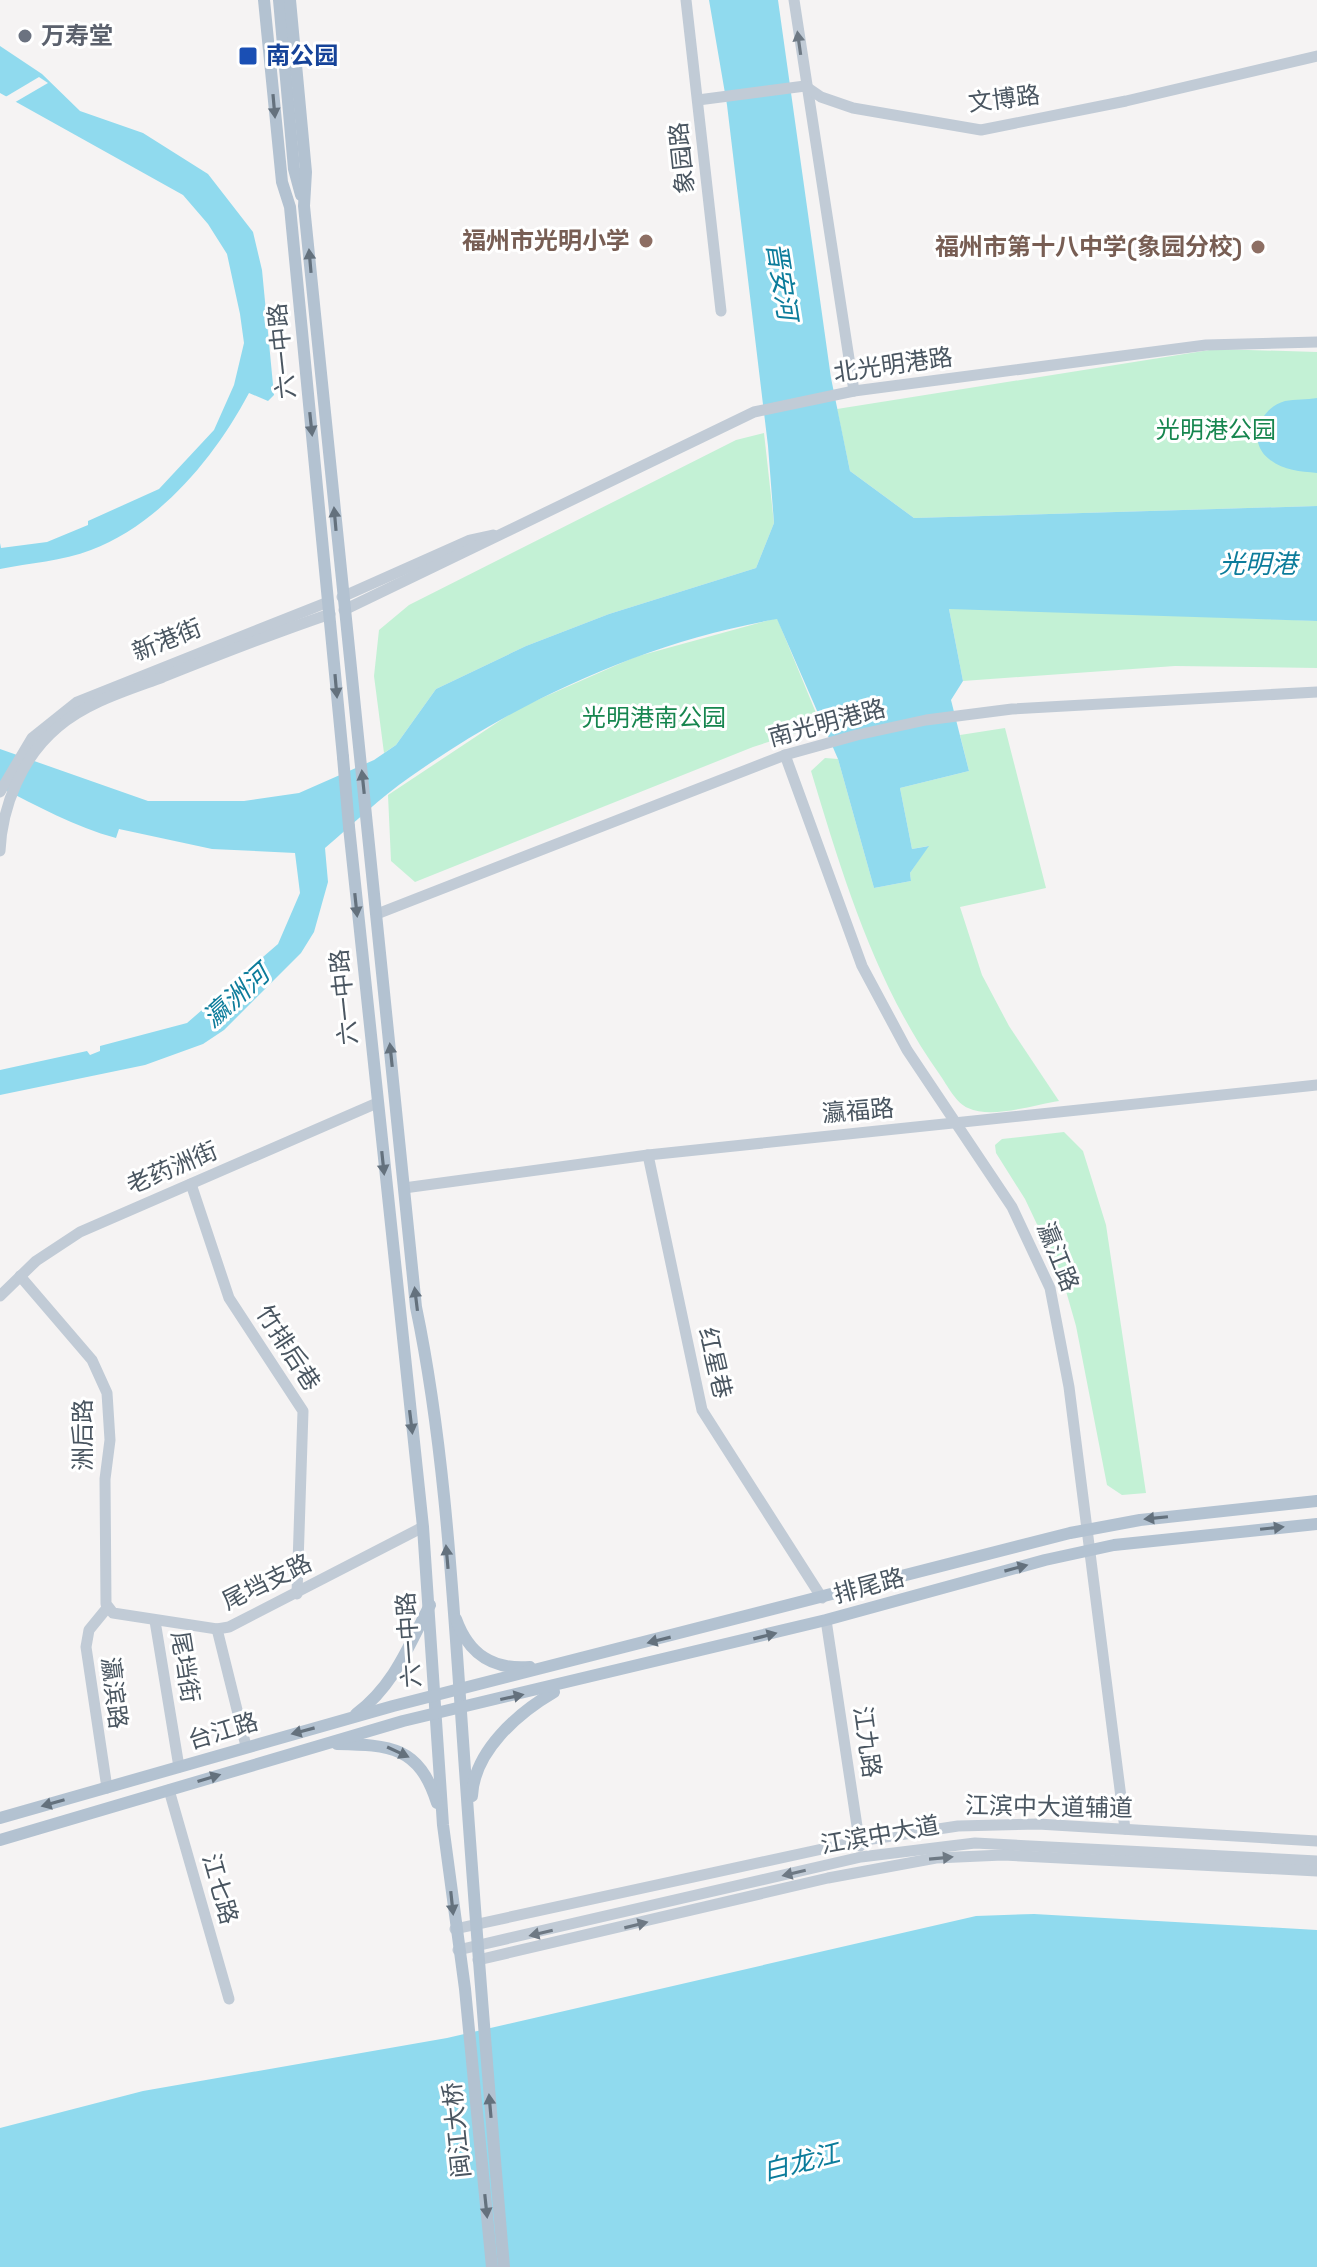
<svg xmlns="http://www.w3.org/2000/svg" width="1317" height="2267" font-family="'Space Grotesk','Noto Sans SC',sans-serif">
<rect width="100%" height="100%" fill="#f5f3f3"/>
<g fill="#c3f1d5">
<path d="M1216 349 1317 352V506L914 518 850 471 837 409Z"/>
<path d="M764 433 774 523 756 568 609 614 526 646 436 689 396 745 384 753 374 676 379 630 409 605 736 440Z"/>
<path d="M992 608 1317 621V668L1175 666 963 681 949 609Z"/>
<path d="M777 618 821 725 753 747 415 882 391 861 388 795 519 708 635 657Z"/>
<path d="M1005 728 1046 888 960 907 982 975 1009 1026 1059 1101C1033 1105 992 1119 968 1108 956 1103 947 1085 940 1075 875 984 843 877 811 771L825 758 838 759 874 888 911 881 910 873 928 846 912 849 900 788 969 771 960 735Z"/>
<path d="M1064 1132 1083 1151 1106 1225 1146 1493 1122 1495 1107 1485 1076 1326 1062 1277 1025 1199 996 1153 995 1145 1002 1139Z"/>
</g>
<g fill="#90daee">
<path d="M709 0H778L831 378 850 471 914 518 1317 506V621L949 609 963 681 951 700 969 771 900 788 912 849 929 846 910 873 911 881 874 888 838 759 777 619C645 642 519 700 410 777 380 798 353 824 325 848L328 882 314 932 301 953 224 1030 203 1044 145 1065 0 1095V1070L87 1051 90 1055 100 1051V1046L187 1023 278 944 300 893 295 853 212 849 119 829 116 838C75 827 37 806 0 787V749L148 801H244L299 793 374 760 396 745 436 689 526 646 609 614 756 568 774 523 768 446 727 105Z"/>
<path d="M0 46 42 74 80 111 143 133 208 174 253 232 262 270 274 395 268 401 249 393C215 457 160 524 91 550 63 561 29 563 0 569V543L1 548 47 542 88 525V521L159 489 214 430 234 385 244 343 240 314 227 254 208 224 183 195 0 93Z"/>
<path d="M1317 398V473C1299 471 1284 471 1269 459 1246 441 1260 408 1285 401 1295 399 1307 400 1317 398Z"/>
<path d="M1034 1914 1317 1930V2267H0V2128L143 2091 447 2038 976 1916Z"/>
</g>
<path fill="#f5f3f3" d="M39 77 48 83 12 104 2 99Z"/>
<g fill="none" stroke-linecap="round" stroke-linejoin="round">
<g stroke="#c1cbd6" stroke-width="11">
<path d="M686 0 721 311"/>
<path d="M794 0 854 391"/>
<path d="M698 100 805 86 821 97 853 108 981 130 1126 101 1317 56"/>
<path d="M342 597 470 540 493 535"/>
<path d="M344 610 754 412 854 391 1206 345 1317 342"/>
<path d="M785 755 862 966 907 1050 1012 1207 1050 1288 1069 1387 1125 1829"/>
<path d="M0 792 32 738 77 702 328 602"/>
<path d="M0 851C2 806 22 757 58 727 87 702 128 690 163 677 218 655 274 633 330 614"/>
<path d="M377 914 785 755 857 735 926 720 1012 709 1317 692"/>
<path d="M648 1155 702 1410 822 1598"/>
<path d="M191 1184 229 1298 303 1411 297 1594"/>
<path d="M404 1188 648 1155 1317 1085"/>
<path d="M20 1276 92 1360 107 1393 110 1440 105 1479 106 1604 113 1613 217 1629 229 1627 423 1527"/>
<path d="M0 1296 36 1261 80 1232 377 1103"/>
<path d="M107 1608 89 1630 86 1647 107 1788"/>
<path d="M826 1620 860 1846"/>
<path d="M155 1621 179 1767"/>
<path d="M217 1629 246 1746"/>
<path d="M169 1790 229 1999"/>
<path d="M455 1929 859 1841 958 1826 1038 1824 1317 1841"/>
<path d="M458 1950 861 1857 975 1843 1317 1861"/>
<path d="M478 1960 828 1878 936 1858 1003 1855 1317 1871"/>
</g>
<g stroke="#b3c2d1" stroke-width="12">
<path d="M264 0 282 182 290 207 343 757"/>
<path d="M279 0 294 169 301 195"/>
<path d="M290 0 306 172 304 206 416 1307C445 1446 453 1599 463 1741 475 1917 489 2092 504 2267"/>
<path d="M349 827 423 1527 443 1825 465 1989 492 2267"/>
<path d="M456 1619C469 1655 493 1670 530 1667"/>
<path d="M356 1714C394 1686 409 1645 430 1605"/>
<path d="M337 1744C390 1745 419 1746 437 1803"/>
<path d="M472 1796C474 1751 518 1713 554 1692"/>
<path d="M0 1818 393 1706 1070 1533 1140 1520 1317 1501"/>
<path d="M0 1840 403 1721 826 1620 1045 1560 1114 1545 1317 1524"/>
</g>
<path stroke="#b3c2d1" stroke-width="12" d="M343 757 349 827"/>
</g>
<defs><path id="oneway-solid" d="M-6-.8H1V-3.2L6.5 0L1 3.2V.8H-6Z" transform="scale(2)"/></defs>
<g fill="#6e7984">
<use href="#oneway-solid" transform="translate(799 43) rotate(-98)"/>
<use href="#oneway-solid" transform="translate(941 1858) rotate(-5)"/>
<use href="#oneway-solid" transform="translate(794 1873) rotate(167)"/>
<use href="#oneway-solid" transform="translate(636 1925) rotate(-14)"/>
<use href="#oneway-solid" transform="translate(541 1933) rotate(167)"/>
</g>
<g fill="#64717d">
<use href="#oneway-solid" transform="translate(274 106) rotate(85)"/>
<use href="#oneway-solid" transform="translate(310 261) rotate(-95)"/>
<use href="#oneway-solid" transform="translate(311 424) rotate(84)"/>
<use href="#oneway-solid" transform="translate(335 519) rotate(-95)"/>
<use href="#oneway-solid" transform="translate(336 686) rotate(85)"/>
<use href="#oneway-solid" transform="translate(363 782) rotate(-96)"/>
<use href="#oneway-solid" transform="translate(356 905) rotate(84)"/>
<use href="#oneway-solid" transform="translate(391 1055) rotate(-96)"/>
<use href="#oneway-solid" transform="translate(383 1163) rotate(84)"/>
<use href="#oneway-solid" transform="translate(416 1299) rotate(-97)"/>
<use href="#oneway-solid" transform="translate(411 1422) rotate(83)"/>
<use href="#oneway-solid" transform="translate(1156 1518) rotate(174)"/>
<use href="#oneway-solid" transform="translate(1272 1528) rotate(-6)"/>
<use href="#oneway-solid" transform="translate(447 1557) rotate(-95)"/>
<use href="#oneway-solid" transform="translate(1016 1568) rotate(-15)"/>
<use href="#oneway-solid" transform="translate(765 1636) rotate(-14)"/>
<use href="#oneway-solid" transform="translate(659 1640) rotate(166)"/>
<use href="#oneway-solid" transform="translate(512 1697) rotate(-12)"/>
<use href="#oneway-solid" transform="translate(303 1731) rotate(165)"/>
<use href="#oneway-solid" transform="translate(398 1752) rotate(25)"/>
<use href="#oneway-solid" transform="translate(209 1778) rotate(-17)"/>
<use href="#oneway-solid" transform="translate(53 1803) rotate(164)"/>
<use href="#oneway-solid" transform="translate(452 1903) rotate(84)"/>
<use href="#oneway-solid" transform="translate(490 2106) rotate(-95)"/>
<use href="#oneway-solid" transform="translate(486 2206) rotate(84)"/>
</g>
<circle fill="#6b7280" stroke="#fff" stroke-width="3" cx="25" cy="36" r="8"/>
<rect fill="#1a4fb4" stroke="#fff" stroke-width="3" x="238" y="46" width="20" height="20" rx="4"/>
<g fill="#8d6e63" stroke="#fff" stroke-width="3">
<circle cx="646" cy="241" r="8"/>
<circle cx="1258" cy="247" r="8"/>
</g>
<g text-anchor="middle" stroke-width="6" stroke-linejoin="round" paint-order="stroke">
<g font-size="24" font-weight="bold" fill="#5b616d" stroke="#fff" text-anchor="start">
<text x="41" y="44">万寿堂</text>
</g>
<g font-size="24" font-weight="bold" fill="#164399" stroke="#fff" text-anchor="start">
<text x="266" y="64">南公园</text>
</g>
<g font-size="24" fill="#4a5661" stroke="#fff">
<text transform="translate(1004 99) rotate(-7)" y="8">文博路</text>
<text transform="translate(682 158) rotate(-96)" y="8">象园路</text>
<text transform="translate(282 351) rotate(-96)" y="8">六一中路</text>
<text transform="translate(893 365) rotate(-8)" y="8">北光明港路</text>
<text transform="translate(167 640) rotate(-22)" y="8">新港街</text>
<text transform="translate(827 723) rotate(-15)" y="8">南光明港路</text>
<text transform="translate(344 997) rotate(-96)" y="8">六一中路</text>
<text transform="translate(858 1111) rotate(-5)" y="8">瀛福路</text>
<text transform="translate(172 1168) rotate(-23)" y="8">老药洲街</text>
<text transform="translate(1058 1257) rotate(68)" y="8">瀛江路</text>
<text transform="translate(288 1348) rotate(57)" y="8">竹排后巷</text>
<text transform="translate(715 1363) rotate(77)" y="8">红星巷</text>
<text transform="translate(83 1435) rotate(-90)" y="8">洲后路</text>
<text transform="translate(267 1582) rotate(-26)" y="8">尾垱支路</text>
<text transform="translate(869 1586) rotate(-15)" y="8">排尾路</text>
<text transform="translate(409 1640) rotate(-94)" y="8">六一中路</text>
<text transform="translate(185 1667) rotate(81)" y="8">尾垱街</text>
<text transform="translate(114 1693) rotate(83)" y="8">瀛滨路</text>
<text transform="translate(223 1731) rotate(-17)" y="8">台江路</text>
<text transform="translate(867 1742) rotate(82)" y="8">江九路</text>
<text transform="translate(1049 1807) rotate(1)" y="8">江滨中大道辅道</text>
<text transform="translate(880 1835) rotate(-10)" y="8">江滨中大道</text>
<text transform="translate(220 1889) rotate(74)" y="8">江七路</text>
<text transform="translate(457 2130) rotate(-96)" y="8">闽江大桥</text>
</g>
<g font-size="24" font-weight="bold" fill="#785e54" stroke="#fff" text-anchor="end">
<text x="630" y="249">福州市光明小学</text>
<text x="1242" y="255">福州市第十八中学(象园分校)</text>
</g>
<g font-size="24" fill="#17864f" stroke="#fff">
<text x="1216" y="438">光明港公园</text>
<text x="654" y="726">光明港南公园</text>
</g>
<g font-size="26" font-style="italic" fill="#0c7c9b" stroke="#fff">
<text transform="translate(782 281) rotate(81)" y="9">晋安河</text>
<text x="1258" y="573">光明港</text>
<text transform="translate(236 996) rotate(-42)" y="9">瀛洲河</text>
<text transform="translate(801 2162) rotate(-14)" y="9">白龙江</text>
</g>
</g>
</svg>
